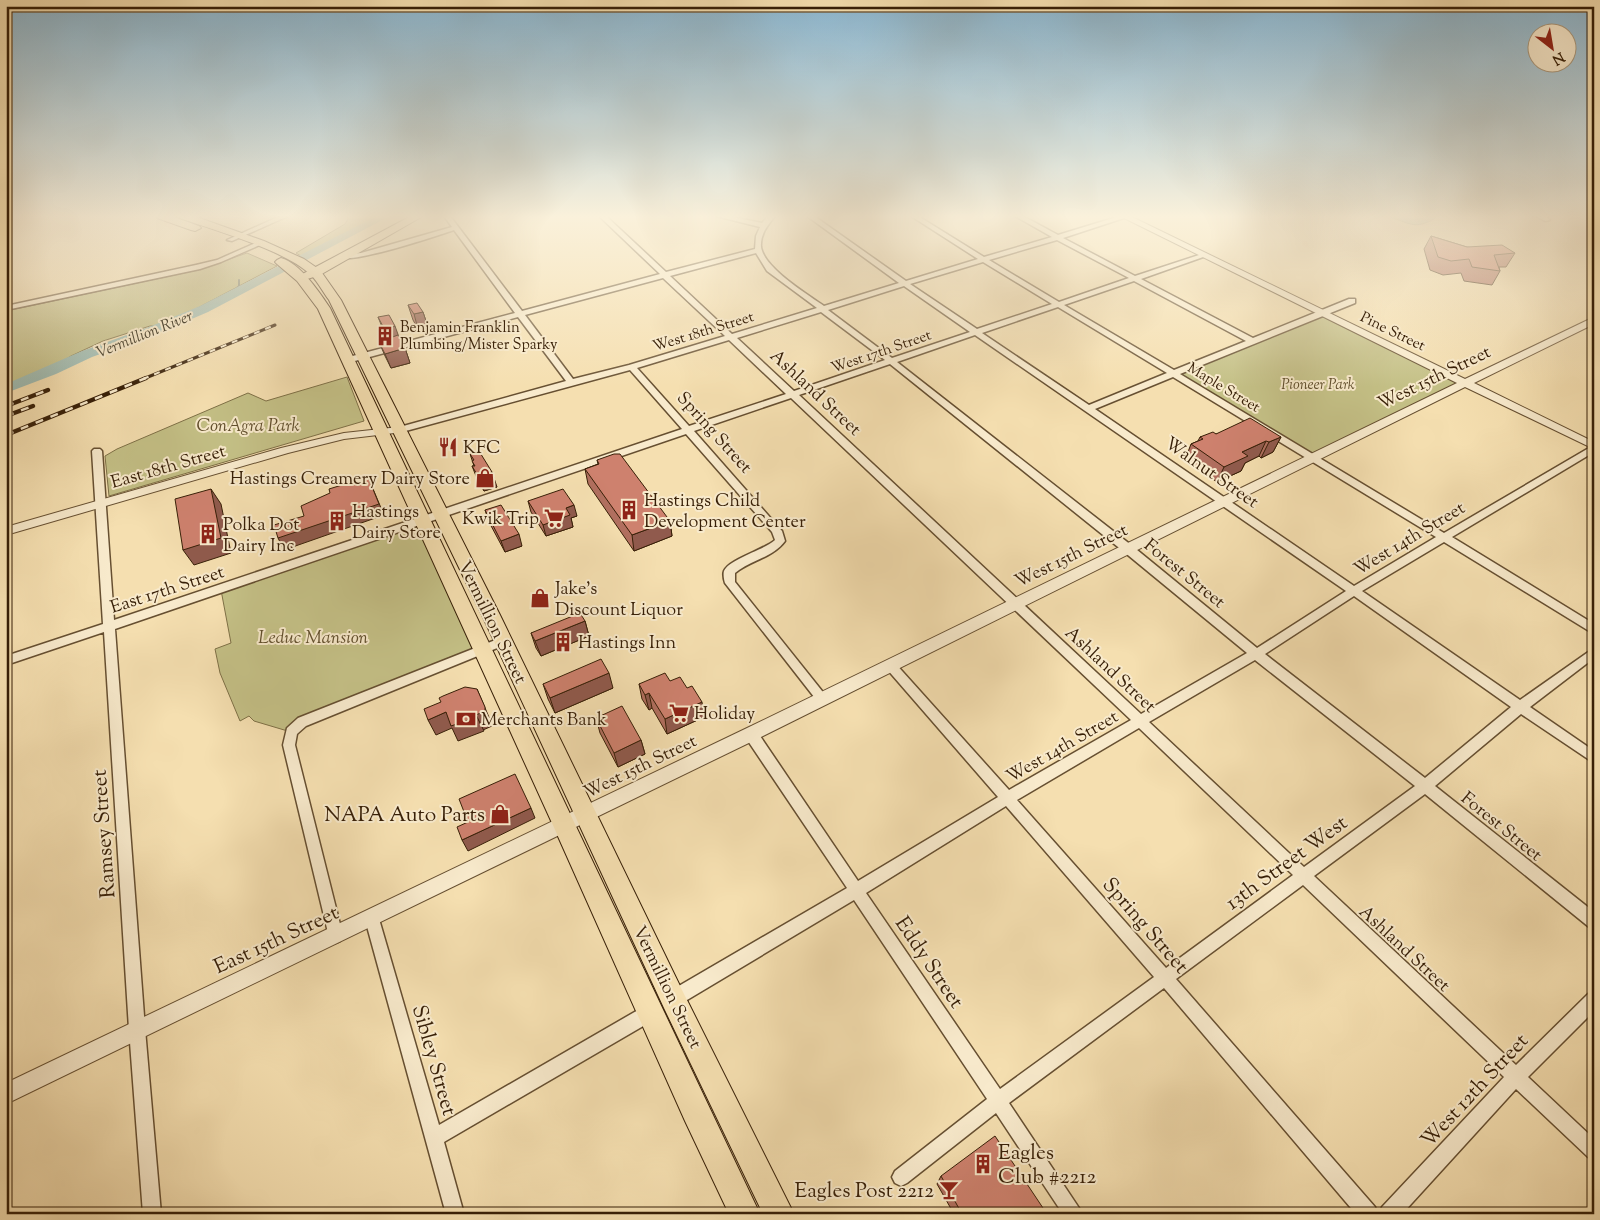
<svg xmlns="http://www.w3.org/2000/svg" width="1600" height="1220" font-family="'Sorts Mill Goudy',serif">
<rect width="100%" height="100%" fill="#f5dfb0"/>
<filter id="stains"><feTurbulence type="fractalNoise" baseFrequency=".004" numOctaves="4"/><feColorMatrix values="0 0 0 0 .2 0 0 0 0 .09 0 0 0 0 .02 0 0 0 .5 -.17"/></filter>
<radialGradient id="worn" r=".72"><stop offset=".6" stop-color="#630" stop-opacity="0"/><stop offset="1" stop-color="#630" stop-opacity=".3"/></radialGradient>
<g fill="#c4c086" stroke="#7e7046">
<path d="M348 216H385L304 258 296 253 345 224 348 219Z"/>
<path d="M247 253 277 266 190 312 159 326H150L103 341 71 356 53 368 29 379 6 386V311L198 270Z"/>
<path d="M1323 313 1464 383 1312 458 1176 373Z"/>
<path d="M347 377 364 421 109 496 105 456 117 449 248 393 266 401Z"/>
<path d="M423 521 483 650 291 732 254 721 249 716 240 721 220 673 215 649 231 643 221 590Z"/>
</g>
<path fill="#9dbbb2" stroke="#747d6e" d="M1388 216H1439C1416 230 1413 225 1388 216Z"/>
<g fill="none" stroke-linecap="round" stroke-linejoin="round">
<path stroke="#747d6e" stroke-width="2" d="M234 292 239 286V280"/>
<path fill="#9dbbb2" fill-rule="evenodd" d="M377 216H390L208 312 159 333 92 357 56 374 6 393V384L82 351 149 327 200 306Z"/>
<defs>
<g id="minor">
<path d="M280 216H288L232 241 227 240Z"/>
<path d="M444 216H450L522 311 660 274 599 216H606L666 272 755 249 756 236 760 227 716 216H728L762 223 768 216H775C768 225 760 234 761 247 764 268 807 294 824 306L899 283 807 216H814L906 281 978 259 911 216H918L984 257 1052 237 1015 216H1023L1058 235 1120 216H1130L1063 238 1135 276 1202 254H1206V256L1141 279 1253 338 1349 299H1355V303L1180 374 1444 533 1594 445V452L1452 537 1594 624V634L1444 542 1362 591 1520 700 1594 648V658L1530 707 1594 751V763L1521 714 1435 786 1594 912V929L1589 927 1425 794 1314 876 1516 1065 1588 994 1594 992V1011L1528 1077 1594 1139V1160L1588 1157 1516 1089 1402 1214H1380L1382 1207 1504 1077 1303 885 1176 979 1375 1207 1377 1214H1356L1164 988 1009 1103 1083 1214H1063L996 1113 907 1183 901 1186 895 1183 892 1177 895 1171 987 1099 854 900 677 1006 671 1008 665 1006 663 1000 665 994 847 888 746 738 745 734 746 730 751 729 756 730 858 881 998 797 886 668 884 665 886 662H894L1009 790 1131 720 791 398 694 431 782 531 785 541C774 556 754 560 739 570L735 573V582L826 696 828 699 826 702 822 704 818 702 725 583C724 580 723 574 724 571 729 559 764 550 775 540L772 532 686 434 115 629 145 1029 161 1214H143L129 1029 104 632 6 665V656L103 624 92 451 94 449H100L102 451 114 620 682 429 630 370 402 432H396V428L566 381 518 317 351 362H345V358L515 313 454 230C436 236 350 265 337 257L341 255 361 253 452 227ZM1057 240 1129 278 1059 302 989 260ZM756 253 767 271 817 308 732 334 670 276ZM983 262 1052 304 977 329 910 284ZM663 278 725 336 629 365 573 379 525 315ZM1134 281 1246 341 1174 370 1064 305ZM904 286 970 332 892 358 828 310ZM1058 307 1167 373 1089 405 982 333ZM821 312 885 360 794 391 737 338ZM975 335 1346 591 1257 648 1131 545 897 362ZM729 340 786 394 689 426 637 368ZM890 364 1123 551 1247 653 1141 714 799 395ZM1173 377 1436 537 1354 586 1095 409ZM1354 596 1511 707 1425 778 1265 654ZM1255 660 1415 786 1304 867 1149 722ZM1139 728 1293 875 1166 968 1017 800ZM1006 806 1154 977 1000 1089 866 893Z"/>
<path d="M1536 216H1544L1550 220 1545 221Z"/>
<path d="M260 241 263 243 262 244 221 262 200 269 6 310V306L196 265 217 260Z"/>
<path d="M503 637 507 638 509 641 507 644 306 726 297 734 295 745 343 936 340 941 335 943 330 941 283 745 287 728 298 718Z"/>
<path d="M372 912 377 914 379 919 439 1125 645 1006 651 1004 657 1006 659 1012 657 1018 444 1142 464 1214H446L365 919 367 914Z"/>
</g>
<g id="tertiary">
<path d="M1120 216H1130L1465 379 1594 317V324L1474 383 1594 442V449L1465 387 757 739 6 1104V1083L745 729 1457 383Z"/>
<path d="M399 427 403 428 405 430 403 432 344 439 288 453 6 535V527L281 448 344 433Z"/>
</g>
<path id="primary" d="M411 216H423L320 275 301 281 295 278Z"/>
<g id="trunk">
<path d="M156 216H171L199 226 201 228 195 231 191 230 157 218Z"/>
<path d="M179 216H194L264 241 304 259 320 270 341 300 500 615 682 990 794 1214H763L664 1008 482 615 329 300C323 292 318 282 311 275 285 250 216 231 180 218Z"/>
<path d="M281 258C300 263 320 293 330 308L760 1214H729L685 1121 552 823 318 309 297 281 277 264 275 262 277 260Z"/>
</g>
</defs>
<use href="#minor" stroke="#664f31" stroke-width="3"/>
<use href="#tertiary" stroke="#664f31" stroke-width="2"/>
<use href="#primary" stroke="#371f07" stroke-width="2"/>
<use href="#trunk" stroke="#371f07" stroke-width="2"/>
<use href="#minor" fill="#f8eacc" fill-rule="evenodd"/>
<use href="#tertiary" fill="#f8eacc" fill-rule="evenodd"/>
<use href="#primary" fill="#f5dfb0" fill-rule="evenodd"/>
<use href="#trunk" fill="#f5dfb0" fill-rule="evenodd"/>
<defs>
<path id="rail-far1" d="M143 379 275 325"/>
<g id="rail">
<path d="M6 406 48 390"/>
<path d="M6 416 33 406"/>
<path d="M6 435 146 378"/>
</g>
</defs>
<use href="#rail-far1" stroke="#371f07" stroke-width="3"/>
<use href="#rail" stroke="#371f07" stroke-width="4.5"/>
<use href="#rail-far1" stroke="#f8eacc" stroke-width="2" stroke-dasharray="6" stroke-linecap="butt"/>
<use href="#rail" stroke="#f8eacc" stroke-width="2.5" stroke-dasharray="8" stroke-linecap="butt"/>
</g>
<g fill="#b16f5f" stroke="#371f07">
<path d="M1431 236 1467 247 1515 253 1506 267H1499L1500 271 1492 285 1464 281 1461 273 1443 275 1430 270 1424 249Z"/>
<path d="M408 305 423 312 428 327 418 329 413 320Z"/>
<path d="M378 317 400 340 405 348 410 363 391 368 385 356 379 342 388 339 384 332Z"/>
<path d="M1216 434 1281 437 1273 452 1261 458 1259 456 1245 463 1241 471 1217 482 1185 460 1191 444 1198 441 1200 437Z"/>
<path d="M470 454 497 487 484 491 478 481 472 466H474Z"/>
<path d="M597 460 670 521 672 536 634 551 588 484 585 469 598 464Z"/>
<path d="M528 501 577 516 571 518 573 527 546 536 531 512Z"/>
<path d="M485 510 522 546 505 552 489 522Z"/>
<path d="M585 621 589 636 541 656 536 648 531 633Z"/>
<path d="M670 681 704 717 667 734 652 708 649 710 642 699 639 684Z"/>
<path d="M543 684 613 688 555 713 548 699Z"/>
<path d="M596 718 641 740 645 754 618 767 600 733Z"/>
<path d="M941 1176 1047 1214H954L937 1184Z"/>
</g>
<g fill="#905a4d" stroke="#371f07">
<path d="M423 312 428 327 418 329 414 314Z"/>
<path d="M395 326 400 340 391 344 385 330Z"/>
<path d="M405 348 410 363 391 368 385 354Z"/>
<path d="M1281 437 1273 452 1261 458 1269 442Z"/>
<path d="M1266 441 1259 456 1245 463 1241 471 1217 482 1224 467 1242 452Z"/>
<path d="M492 472 497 487 484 491 478 476Z"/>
<path d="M368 477 384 515 284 550 278 538Z"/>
<path d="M211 489 221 504 231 553 194 565 183 550Z"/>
<path d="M574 505 577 516 571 518 573 527 546 536 543 525 566 508Z"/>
<path d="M670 521 672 536 634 551 632 535Z"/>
<path d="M519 534 522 546 505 552 501 541Z"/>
<path d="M585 621 589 636 541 656 535 641Z"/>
<path d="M609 673 613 688 555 713 550 698Z"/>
<path d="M477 689 491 722 492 726 483 730 476 715Z"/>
<path d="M649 693 652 708 649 710 645 695Z"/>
<path d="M702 702 704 717 667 734 665 719Z"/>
<path d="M446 712 477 717 484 731 458 741 452 728 436 735 428 720Z"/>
<path d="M641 740 645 754 618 767 614 753Z"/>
<path d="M531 808 535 818 468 851 462 840Z"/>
</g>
<g fill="#ce816e" stroke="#371f07">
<path d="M1431 236 1467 247 1502 245 1515 253 1494 255 1500 271 1472 267 1469 259 1451 261 1438 257Z"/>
<path d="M417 303 423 312 414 314 408 305Z"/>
<path d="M389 315 395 326 385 330 378 317Z"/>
<path d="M398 335 405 348 385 354 379 342Z"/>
<path d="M1250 418 1281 437 1269 442 1266 441 1242 452 1248 456 1224 467 1191 444 1203 439 1200 437 1213 432 1216 434Z"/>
<path d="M479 451 492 472 478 476 472 466H475L472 461 474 460 470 454Z"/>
<path d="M614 454H620L670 521 632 535 585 469 599 464 597 460Z"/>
<path d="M368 477 379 504 278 538 274 525 304 516 301 506 330 493 329 489Z"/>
<path d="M211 489 221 538 183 550 175 499Z"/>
<path d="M563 489 574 505 566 508 570 515 543 525 528 501Z"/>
<path d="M501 505 519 534 501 541 485 510Z"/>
<path d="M580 613 585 621 535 641 531 633Z"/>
<path d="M601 659 609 673 550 698 543 684Z"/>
<path d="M665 673 670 681 680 677 687 688 692 686 702 702 665 719 649 693 645 695 639 684Z"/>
<path d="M465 687 477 689 485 707V711L476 715 477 717 451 726 446 712 428 720 424 709 441 702 439 698 443 696Z"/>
<path d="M622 706 641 740 614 753 596 718Z"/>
<path d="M515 774 531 808 462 840 457 827 468 822 459 799Z"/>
<path d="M995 1136 1047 1214H962L941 1176Z"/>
</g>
<linearGradient id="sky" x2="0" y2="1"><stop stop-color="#8ab7d2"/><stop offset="0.56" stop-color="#faf1db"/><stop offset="1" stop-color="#faf1db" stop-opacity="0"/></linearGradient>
<rect width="1600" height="387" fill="url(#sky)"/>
<defs>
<symbol id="building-bare" viewBox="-9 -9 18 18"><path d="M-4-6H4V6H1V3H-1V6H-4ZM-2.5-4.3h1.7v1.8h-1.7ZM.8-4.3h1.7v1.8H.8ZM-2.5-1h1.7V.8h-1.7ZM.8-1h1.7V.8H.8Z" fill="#8f2418" stroke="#f8eacc" stroke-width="2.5" paint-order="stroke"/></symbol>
<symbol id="restaurant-bare" viewBox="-9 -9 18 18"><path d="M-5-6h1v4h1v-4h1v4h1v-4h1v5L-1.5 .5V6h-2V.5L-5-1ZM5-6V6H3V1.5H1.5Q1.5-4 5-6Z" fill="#8f2418" stroke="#f8eacc" stroke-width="2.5" paint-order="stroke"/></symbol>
<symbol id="shop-bare" viewBox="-9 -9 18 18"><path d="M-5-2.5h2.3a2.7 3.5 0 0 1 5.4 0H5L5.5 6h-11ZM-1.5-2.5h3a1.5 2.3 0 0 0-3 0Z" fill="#8f2418" stroke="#f8eacc" stroke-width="2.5" paint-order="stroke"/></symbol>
<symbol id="supermarket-bare" viewBox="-9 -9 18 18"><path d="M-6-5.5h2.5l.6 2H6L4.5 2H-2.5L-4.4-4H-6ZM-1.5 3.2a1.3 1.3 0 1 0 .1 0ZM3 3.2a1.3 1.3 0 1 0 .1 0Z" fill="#8f2418" stroke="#f8eacc" stroke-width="2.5" paint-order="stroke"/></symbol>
<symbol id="bank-bare" viewBox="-9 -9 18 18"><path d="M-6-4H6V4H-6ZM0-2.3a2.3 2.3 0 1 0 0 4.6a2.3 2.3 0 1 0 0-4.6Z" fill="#8f2418" stroke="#f8eacc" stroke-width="2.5" paint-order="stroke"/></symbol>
<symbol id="bar-bare" viewBox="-9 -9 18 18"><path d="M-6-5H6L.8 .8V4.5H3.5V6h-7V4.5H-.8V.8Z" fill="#8f2418" stroke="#f8eacc" stroke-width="2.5" paint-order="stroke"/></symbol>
</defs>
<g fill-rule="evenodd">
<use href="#building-bare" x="371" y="322" width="28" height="28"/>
<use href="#restaurant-bare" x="434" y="433" width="28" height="28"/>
<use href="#shop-bare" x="471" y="464" width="28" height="28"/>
<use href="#building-bare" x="615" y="496" width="28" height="28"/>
<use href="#supermarket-bare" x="540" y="504" width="28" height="28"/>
<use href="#building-bare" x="323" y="507" width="28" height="28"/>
<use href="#building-bare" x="194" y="520" width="28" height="28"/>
<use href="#shop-bare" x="526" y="584" width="28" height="28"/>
<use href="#building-bare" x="549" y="628" width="28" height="28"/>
<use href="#supermarket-bare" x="665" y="699" width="28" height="28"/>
<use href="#bank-bare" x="452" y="705" width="28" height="28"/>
<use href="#shop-bare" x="486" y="800" width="28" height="28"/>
<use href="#building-bare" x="969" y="1150" width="28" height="28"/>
<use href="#bar-bare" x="935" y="1176" width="28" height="28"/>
</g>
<g text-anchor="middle" stroke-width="4" stroke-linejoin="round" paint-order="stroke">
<g font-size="15" fill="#371f07" stroke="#f8eacc" text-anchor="start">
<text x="400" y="332">Benjamin Franklin<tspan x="400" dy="17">Plumbing/Mister Sparky</tspan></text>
</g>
<g font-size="15" fill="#371f07" stroke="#f8eacc">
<text transform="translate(703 331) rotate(-17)" y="5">West 18th Street</text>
<text transform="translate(1393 331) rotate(26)" y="5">Pine Street</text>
<text transform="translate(881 351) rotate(-19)" y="5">West 17th Street</text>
<text transform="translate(1224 387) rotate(31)" y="5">Maple Street</text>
</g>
<g font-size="15" font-style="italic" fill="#614f2d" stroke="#f8eacc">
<text x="1318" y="389">Pioneer Park</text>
</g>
<g font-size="16" font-style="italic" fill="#564e3a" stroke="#f8eacc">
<text transform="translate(144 333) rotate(-22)" y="6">Vermillion River</text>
</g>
<g font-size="18" fill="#371f07" stroke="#f8eacc">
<text transform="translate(1434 377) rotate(-26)" y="6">West 15th Street</text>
<text transform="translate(816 392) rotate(43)" y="6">Ashland Street</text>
<text transform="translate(715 432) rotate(48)" y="6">Spring Street</text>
<text transform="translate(168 466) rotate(-16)" y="6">East 18th Street</text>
<text transform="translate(1212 472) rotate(35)" y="6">Walnut Street</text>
<text transform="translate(1409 538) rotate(-31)" y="6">West 14th Street</text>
<text transform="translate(1071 555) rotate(-26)" y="6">West 15th Street</text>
<text transform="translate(1185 573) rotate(39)" y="6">Forest Street</text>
<text transform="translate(167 589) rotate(-18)" y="6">East 17th Street</text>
<text transform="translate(493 622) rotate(64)" y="6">Vermillion Street</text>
<text transform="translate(1111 669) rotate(43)" y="6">Ashland Street</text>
<text transform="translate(1062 746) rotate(-30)" y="6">West 14th Street</text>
<text transform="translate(640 766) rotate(-26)" y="6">West 15th Street</text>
<text transform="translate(1502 826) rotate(39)" y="6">Forest Street</text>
<text transform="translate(1405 948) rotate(43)" y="6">Ashland Street</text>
<text transform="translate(668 987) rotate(64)" y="6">Vermillion Street</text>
</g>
<g font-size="18" font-style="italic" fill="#614f2d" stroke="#f8eacc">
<text x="248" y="431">ConAgra Park</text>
<text x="313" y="643">Leduc Mansion</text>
</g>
<g font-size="18" fill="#371f07" stroke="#f8eacc" text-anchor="start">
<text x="463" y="453">KFC</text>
<text x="470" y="484" text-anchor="end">Hastings Creamery Dairy Store</text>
<text x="644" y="506">Hastings Child<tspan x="644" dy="21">Development Center</tspan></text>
<text x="352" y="517">Hastings<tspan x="352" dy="21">Dairy Store</tspan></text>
<text x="539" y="524" text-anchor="end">Kwik Trip</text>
<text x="223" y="530">Polka Dot<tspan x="223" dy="21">Dairy Inc</tspan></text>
<text x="555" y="594">Jake's<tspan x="555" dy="21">Discount Liquor</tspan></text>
<text x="578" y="648">Hastings Inn</text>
<text x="694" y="719">Holiday</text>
<text x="481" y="725">Merchants Bank</text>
</g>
<g font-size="21" fill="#371f07" stroke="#f8eacc" text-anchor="end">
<text x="485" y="821">NAPA Auto Parts</text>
<text x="998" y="1159" text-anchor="start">Eagles<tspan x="998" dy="24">Club #2212</tspan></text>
<text x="934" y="1197">Eagles Post 2212</text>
</g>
<g font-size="21" fill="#371f07" stroke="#f8eacc">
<text transform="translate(103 834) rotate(-94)" y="7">Ramsey Street</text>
<text transform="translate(1286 862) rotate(-36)" y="7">13th Street West</text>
<text transform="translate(1146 925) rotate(49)" y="7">Spring Street</text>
<text transform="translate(276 939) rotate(-25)" y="7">East 15th Street</text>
<text transform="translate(930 962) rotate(56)" y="7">Eddy Street</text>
<text transform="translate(435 1060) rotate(74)" y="7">Sibley Street</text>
<text transform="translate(1474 1090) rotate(-47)" y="7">West 12th Street</text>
</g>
</g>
<rect width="1600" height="1220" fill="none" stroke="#f5dfb0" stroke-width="25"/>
<rect x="8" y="8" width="1585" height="1205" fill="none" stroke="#371f07" stroke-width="2.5"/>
<rect x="12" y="12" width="1575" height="1195" fill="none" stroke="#371f07"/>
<g transform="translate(1552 48) rotate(149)"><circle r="24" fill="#f8eacc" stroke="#ab997d"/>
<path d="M0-4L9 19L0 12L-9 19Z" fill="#8f2418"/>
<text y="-8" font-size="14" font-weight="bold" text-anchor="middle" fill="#371f07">N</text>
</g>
<rect width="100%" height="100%" filter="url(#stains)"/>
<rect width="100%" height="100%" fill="url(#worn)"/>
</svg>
